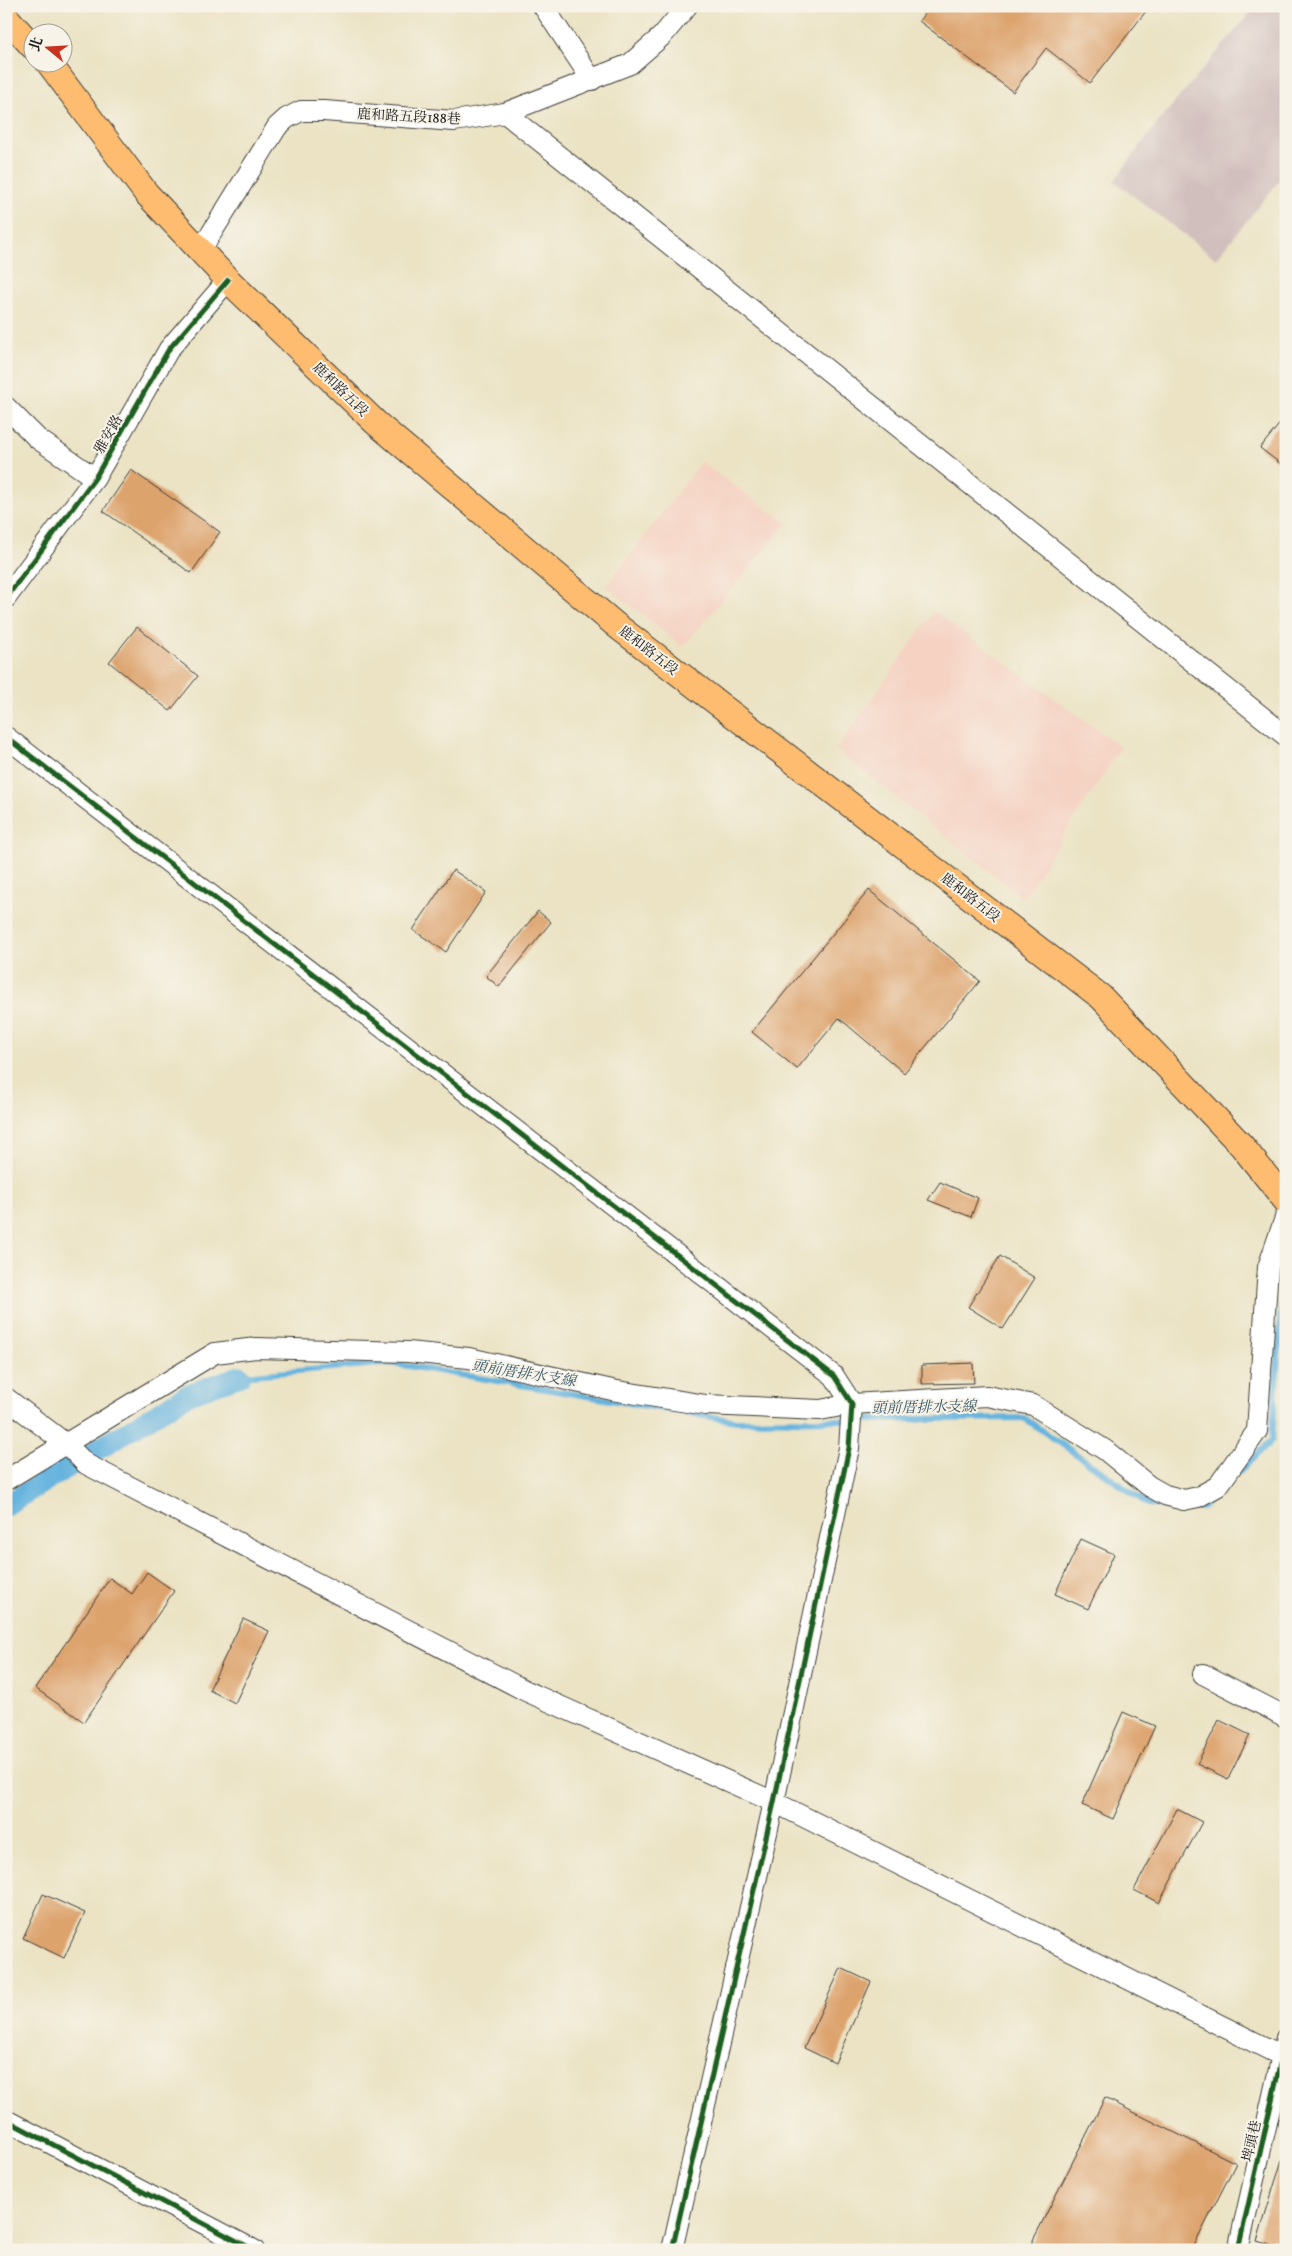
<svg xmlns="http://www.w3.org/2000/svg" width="1292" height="2256" font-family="Vollkorn,'Noto Serif TC',serif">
<rect width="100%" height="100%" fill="#f7f3e8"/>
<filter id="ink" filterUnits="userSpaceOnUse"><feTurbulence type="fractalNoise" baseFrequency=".02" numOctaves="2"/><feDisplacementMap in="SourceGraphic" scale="10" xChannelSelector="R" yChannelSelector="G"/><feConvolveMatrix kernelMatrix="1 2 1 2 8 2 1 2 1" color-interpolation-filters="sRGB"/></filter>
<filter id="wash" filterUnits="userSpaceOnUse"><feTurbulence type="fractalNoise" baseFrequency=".0096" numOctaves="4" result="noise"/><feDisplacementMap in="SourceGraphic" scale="20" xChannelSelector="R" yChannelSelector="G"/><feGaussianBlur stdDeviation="1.12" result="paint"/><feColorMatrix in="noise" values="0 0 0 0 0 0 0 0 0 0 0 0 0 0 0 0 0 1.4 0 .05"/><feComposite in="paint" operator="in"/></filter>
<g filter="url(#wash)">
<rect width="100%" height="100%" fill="#ebe3c4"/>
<g fill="#f5d2c2">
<path d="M701 462 787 523 683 647 606 586Z"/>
<path d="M934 611 1121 747 1023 898 836 750Z"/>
</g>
<path fill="#d1bfbd" d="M1256 6H1286V172L1216 259 1114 181 1160 120Z"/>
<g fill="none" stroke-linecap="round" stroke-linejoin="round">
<g stroke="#65b4df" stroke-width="6">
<path d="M240 1376 390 1363 736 1421 1024 1418 1148 1504 1171 1506"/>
<path d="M1239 1472 1272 1440 1283 1283 1286 1273"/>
<path d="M1189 1507 1202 1508 1212 1498"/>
</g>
<path stroke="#65b4df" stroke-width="21" d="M6 1505 189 1394 240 1376"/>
</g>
<g id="blocks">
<g fill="#dda36d">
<path d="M930 6H1150L1090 83 1046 48 1013 92 919 21Z"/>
<path d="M1286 416V468L1260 448Z"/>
<path d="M131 470 220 532 191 573 103 511Z"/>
<path d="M137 627 198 676 170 711 109 662Z"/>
<path d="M453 870 486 892 446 952 413 930Z"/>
<path d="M869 890 980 981 904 1073 839 1018 797 1069 752 1032Z"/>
<path d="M538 911 551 922 499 987 486 976Z"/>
<path d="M940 1182 978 1198 971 1217 928 1200Z"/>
<path d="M1000 1256 1035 1278 1003 1329 968 1307Z"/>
<path d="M973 1363 974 1383 922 1384V1365Z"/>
<path d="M1081 1539 1114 1554 1088 1609 1055 1594Z"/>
<path d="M147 1572 174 1591 84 1722 35 1688 110 1578 132 1594Z"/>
<path d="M243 1619 269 1631 235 1703 209 1690Z"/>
<path d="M1123 1712 1155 1726 1113 1819 1082 1805Z"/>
<path d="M1219 1720 1250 1735 1228 1779 1197 1764Z"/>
<path d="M1177 1809 1202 1822 1159 1903 1134 1890Z"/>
<path d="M43 1894 85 1913 64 1958 23 1938Z"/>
<path d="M841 1968 871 1982 835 2063 804 2048Z"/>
<path d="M1105 2098 1236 2163 1192 2250H1028Z"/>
<path d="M1282 2160 1286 2161V2250L1257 2241Z"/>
</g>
</g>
</g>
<g filter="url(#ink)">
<use href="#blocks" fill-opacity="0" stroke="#3b3a35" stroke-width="1"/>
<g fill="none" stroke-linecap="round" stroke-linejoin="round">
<defs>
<g id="minor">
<path d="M543 6 592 80"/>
<path d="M505 113 1286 736"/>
<path d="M201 250 277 127 287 118 301 111H324L454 121 505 113 630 64 662 36 687 6"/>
<path d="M6 407 38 439 95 478"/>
<path d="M6 598 95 478 169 349 228 280"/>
<path d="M6 737 834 1376 852 1404 849 1448 774 1802 672 2250"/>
<path d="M6 1398 66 1444 86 1464 526 1691 774 1802 1286 2058"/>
<path d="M6 1480 215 1353 256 1348 408 1352 469 1358 612 1390 706 1405 820 1410 852 1404 987 1396 1033 1405 1105 1450 1149 1486 1165 1495 1184 1500 1198 1497 1218 1486 1257 1431 1268 1267 1286 1215"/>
<path d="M1203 1674 1286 1717"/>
<path d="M6 2120 254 2250"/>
<path d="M1238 2250 1286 2038"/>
</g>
<g id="major">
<path d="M6 17 32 46"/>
<path d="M48 62 146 193 228 280 376 423 617 626 1101 997 1242 1146 1286 1201"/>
</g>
</defs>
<use href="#minor" stroke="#3b3a35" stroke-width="22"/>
<use href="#major" stroke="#3b3a35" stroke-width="27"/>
<use href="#minor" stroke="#fff" stroke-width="20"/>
<use href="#major" stroke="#fdbc70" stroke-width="25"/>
<defs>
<g id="cycleway">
<path d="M6 598 95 478 169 349 228 280"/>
<path d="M6 737 834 1376 852 1404 849 1448 774 1802 672 2250"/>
<path d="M6 2120 254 2250"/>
<path d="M1238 2250 1286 2038"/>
</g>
</defs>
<use href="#cycleway" stroke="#f7f3e8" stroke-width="8"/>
<use href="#cycleway" stroke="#1b5e20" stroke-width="5"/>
</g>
</g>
<g text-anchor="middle" stroke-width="4" stroke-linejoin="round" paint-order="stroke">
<g font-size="14" fill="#1c1c1c" stroke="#f7f3e8">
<text transform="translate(409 116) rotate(3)" y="5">鹿和路五段188巷</text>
<text transform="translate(341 389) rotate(44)" y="5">鹿和路五段</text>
<text transform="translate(108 434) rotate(-60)" y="5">雅安路</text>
<text transform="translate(649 650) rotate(38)" y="5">鹿和路五段</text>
<text transform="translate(971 897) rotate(38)" y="5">鹿和路五段</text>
<text transform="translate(1251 2141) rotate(-77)" y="5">埤頭巷</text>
</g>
<g font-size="15" font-style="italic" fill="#39596a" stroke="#f7f3e8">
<text transform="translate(524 1373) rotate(9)" y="5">頭前厝排水支線</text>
<text transform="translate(924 1407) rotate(-1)" y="5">頭前厝排水支線</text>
</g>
</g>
<rect width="1292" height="2256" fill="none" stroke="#f7f3e8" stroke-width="25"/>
<g transform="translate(48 48) rotate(288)"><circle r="24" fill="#f7f3e8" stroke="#9f9d96"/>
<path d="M0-4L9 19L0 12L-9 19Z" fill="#c8321e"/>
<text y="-8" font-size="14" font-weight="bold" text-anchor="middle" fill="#1c1c1c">北</text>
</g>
</svg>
